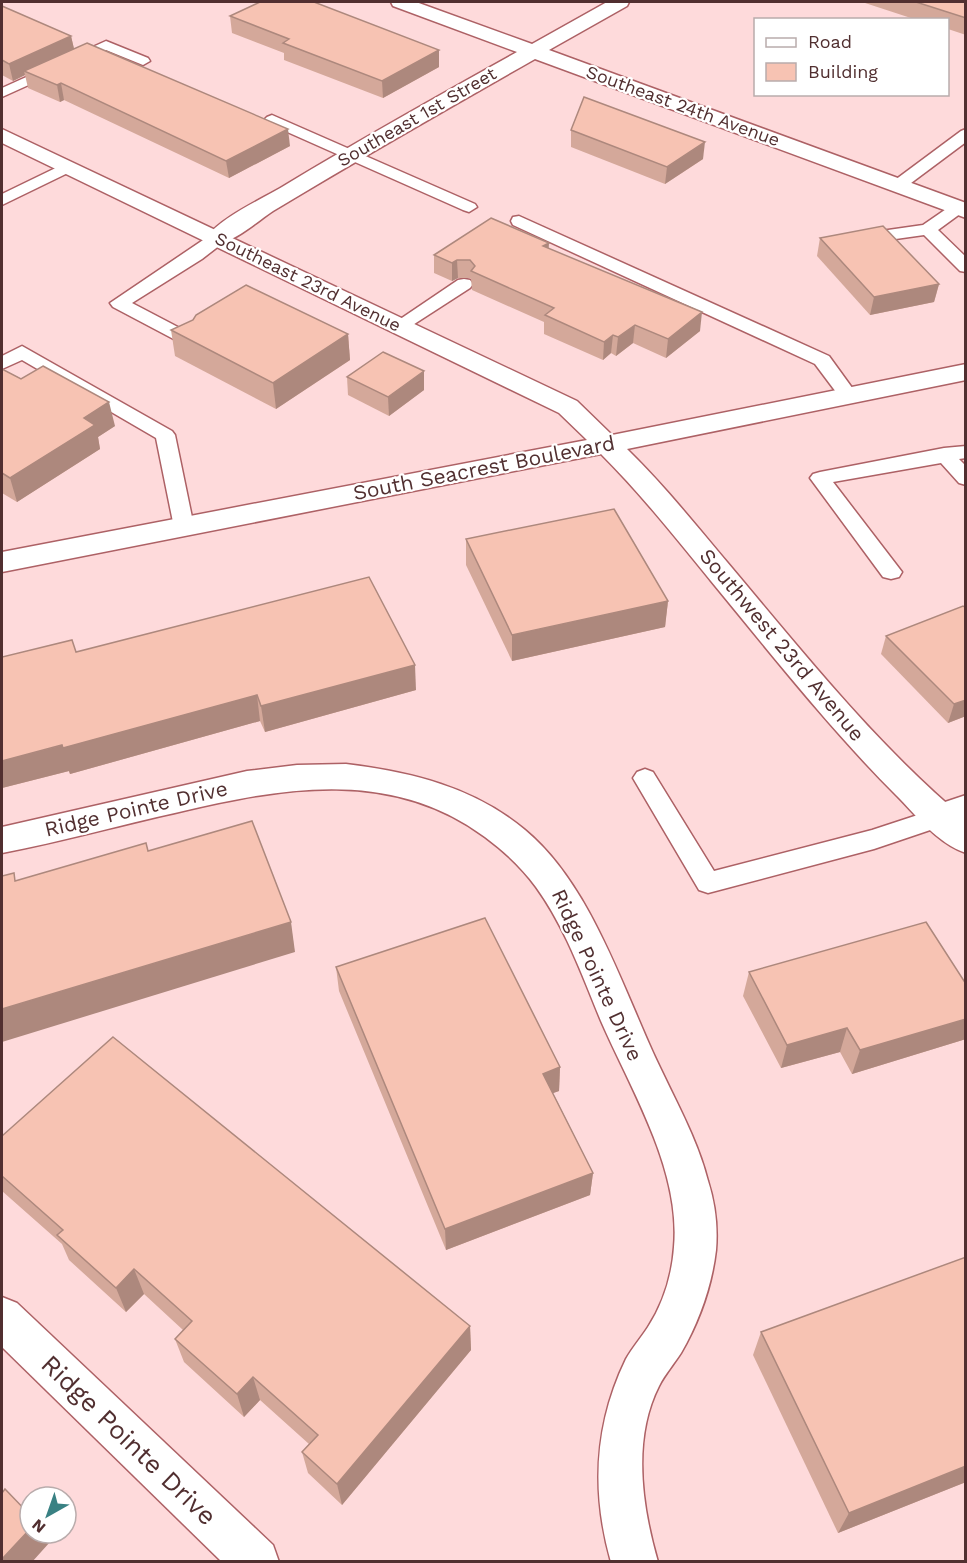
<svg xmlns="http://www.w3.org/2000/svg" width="967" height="1563" font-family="'Work Sans',sans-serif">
<rect width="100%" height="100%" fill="#fedadb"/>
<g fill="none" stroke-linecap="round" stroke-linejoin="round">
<defs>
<g id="service">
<path d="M106 41 148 58 150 61 143 65 106 50 2 97V88Z"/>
<path d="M272 115 475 204 477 207 469 212 463 210 267 123 264 120 267 117Z"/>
<path d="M966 129V142L903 189H891L889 186 891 183 961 131Z"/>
<path d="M68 162 74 164 76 167 74 170 2 205V194Z"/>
<path d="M958 203 964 205V211L938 230 966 257V272L960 271 924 235 860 244 852 239 860 234 923 225 952 205Z"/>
<path d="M519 216 829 356 858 396 856 400H842L815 364 513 225 511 221 513 217Z"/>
<path d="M218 233 226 238 224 242 202 259 132 303 195 336 198 340 195 344H183L113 307 110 303 212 234Z"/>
<path d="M464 279 470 280 473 284 470 288 405 330H393L390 326 458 280Z"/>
<path d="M22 346 172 431 175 435 194 527 191 532 184 534 177 532 174 527 156 438 22 360 2 369V356Z"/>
<path d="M966 446V458L959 459 966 466V485L959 483 941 463 833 482 902 572 899 577 891 579 883 577 810 478 813 474 820 472 944 448Z"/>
<path d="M645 769 653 772 714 871 872 830 939 808 948 810 951 817 948 824 874 849 708 893 699 890 633 778 637 772Z"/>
</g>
<g id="minor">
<path d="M391 2H416L532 44 607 2H629L627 6 549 50 966 203V218L535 59C447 109 359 159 273 211 256 222 229 248 210 243L206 238C220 218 260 200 282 187 359 140 438 96 517 52L393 6Z"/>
<path d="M346 764C411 772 474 787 525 830 589 883 621 983 655 1057 674 1098 697 1138 708 1181 715 1203 718 1226 716 1250 712 1285 699 1322 681 1353 674 1364 665 1374 659 1386 632 1439 642 1507 658 1562H611C591 1492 594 1425 626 1359 632 1348 641 1338 648 1327 663 1304 672 1275 674 1247 681 1170 631 1090 601 1021 582 975 565 927 536 887 522 868 504 851 485 837 392 768 284 787 179 812 120 825 61 842 2 853V827L247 771 297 765Z"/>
<path d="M966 795V821L939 830 927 826 922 817 927 808Z"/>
<path d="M2 1297 17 1303 273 1545 279 1562H222L2 1347Z"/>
</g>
<path id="tertiary" d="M2 129 577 401 612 435 966 364V380L627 449C663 484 694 523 727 562 802 651 876 745 966 820V853C938 844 916 815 896 795 830 729 771 654 711 581 676 538 641 494 601 454L2 572V552L587 440 559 413 2 143Z"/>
</defs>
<use href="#service" stroke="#ad6165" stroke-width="3"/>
<use href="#minor" stroke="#ad6165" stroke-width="3"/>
<use href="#tertiary" stroke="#ad6165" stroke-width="3"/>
<use href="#service" fill="#fff" fill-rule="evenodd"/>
<use href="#minor" fill="#fff" fill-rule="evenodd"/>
<use href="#tertiary" fill="#fff" fill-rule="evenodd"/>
</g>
<g fill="#d4a89a">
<path d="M862 2H966V35L948 29V20H917Z"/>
<path d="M2 6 71 36 74 49 290 146 229 178 64 100 60 102 28 88 25 75 13 81 2 75Z"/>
<path d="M230 16 439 50V67L383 98 284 60V53L232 33Z"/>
<path d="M571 130 703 159 665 184 571 147Z"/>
<path d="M820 238 939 284 934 302 870 315 817 256Z"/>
<path d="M549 249 700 331 666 358 633 343 616 356 611 353 603 360 544 334V322L472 290 471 279 470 278H458L452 281 434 273V255Z"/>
<path d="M193 320 348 334 350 360 276 409 175 356 171 330Z"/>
<path d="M2 369 115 426 98 437 100 449 17 502 2 493Z"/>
<path d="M347 377 424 390 389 416 348 395Z"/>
<path d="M466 539 668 601 665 627 512 661 466 565Z"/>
<path d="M966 608V716L948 723 881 654 886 636Z"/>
<path d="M76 652 416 690 265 732 260 721 70 774 69 771 2 788V657Z"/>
<path d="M336 967 560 1067 559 1091 553 1093 593 1173 590 1195 446 1250 339 991Z"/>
<path d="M749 972 966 984V1039L852 1074 840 1052 781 1068 743 996Z"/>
<path d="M2 1136 470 1326 471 1350 342 1505 308 1473 302 1452 309 1444 260 1400 244 1417 184 1362 175 1339 183 1330 144 1294 126 1312 69 1260 62 1244 2 1191Z"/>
<path d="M966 1257V1482L838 1533 753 1355 761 1332Z"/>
</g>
<g fill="#ad887d">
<path d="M71 36 75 53 24 71 25 75 13 81 9 64Z"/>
<path d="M439 50V67L383 98 382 81Z"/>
<path d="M61 83 64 100 60 102 57 85Z"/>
<path d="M288 129 290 146 229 178 226 161Z"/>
<path d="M705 142 703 159 665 184 667 167Z"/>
<path d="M549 243 548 261 543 246Z"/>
<path d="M457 260 458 278 452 281V263Z"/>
<path d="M939 284 934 302 870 315 874 297Z"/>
<path d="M702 312 700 331 666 358 668 339Z"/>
<path d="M635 325 633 343 616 356 618 337Z"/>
<path d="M348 334 350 360 276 409 273 383Z"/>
<path d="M613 335 611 353 603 360 604 342Z"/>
<path d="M424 371V390L389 416 388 397Z"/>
<path d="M109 402 115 426 98 437 100 449 17 502 10 478 84 418Z"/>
<path d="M668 601 665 627 512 661V635Z"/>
<path d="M415 665 416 690 265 732 261 706Z"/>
<path d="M257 695 260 721 70 774 69 771 2 788V761Z"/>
<path d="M966 700V716L948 723 954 704Z"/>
<path d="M291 922 295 952 2 1042V1009Z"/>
<path d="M966 1019V1039L852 1074 860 1050Z"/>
<path d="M847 1028 840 1052 781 1068 787 1045Z"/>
<path d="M560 1067 559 1091 542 1097 543 1074Z"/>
<path d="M593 1173 590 1195 446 1250 445 1229Z"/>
<path d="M134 1269 144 1294 126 1312 116 1288Z"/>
<path d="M470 1326 471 1350 342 1505 337 1484Z"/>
<path d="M253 1377 260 1400 244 1417 237 1394Z"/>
<path d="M966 1466V1482L838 1533 849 1513Z"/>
<path d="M30 1529V1533H44L50 1542 32 1562H2V1559Z"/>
</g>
<g fill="#f7c3b3" stroke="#ad887d" stroke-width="1.5">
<path d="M260 2H314L439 50 382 81 283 43 289 39 230 16Z"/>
<path d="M916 2H966V18Z"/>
<path d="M2 6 71 36 9 64 2 60Z"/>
<path d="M87 43 288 129 226 161 61 83 57 85 24 71Z"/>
<path d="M584 97 705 142 667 167 571 130Z"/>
<path d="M491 218 549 243 543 246 702 312 668 339 635 325 618 337 613 335 604 342 545 315 554 308 471 271 475 266 470 260H457L452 263 434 255Z"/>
<path d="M883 226 939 284 874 297 820 238Z"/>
<path d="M246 285 348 334 273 383 171 330 193 320 196 315Z"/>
<path d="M383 352 424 371 388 397 347 377Z"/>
<path d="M43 366 109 402 84 418 95 425 10 478 2 473V369L21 379Z"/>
<path d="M614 509 668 601 512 635 466 539Z"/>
<path d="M369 577 415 665 261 706 257 695 63 748 62 745 2 761V657L72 640 76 652Z"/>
<path d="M963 606 966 608V700L954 704 886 636Z"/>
<path d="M252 821 291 922 2 1009V876L14 873 15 881 146 843 148 851Z"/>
<path d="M485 918 560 1067 543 1074 593 1173 445 1229 336 967Z"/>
<path d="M926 922 966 984V1019L860 1050 847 1028 787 1045 749 972Z"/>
<path d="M113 1037 470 1326 337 1484 302 1452 318 1435 253 1377 237 1394 175 1339 192 1321 134 1269 116 1288 57 1235 63 1230 2 1176V1136Z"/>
<path d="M966 1257V1466L849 1513 761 1332Z"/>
<path d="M5 1489 30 1515V1529L2 1559V1493Z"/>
</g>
<g text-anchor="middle" stroke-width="4.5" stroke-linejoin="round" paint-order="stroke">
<g font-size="18" fill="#512f30" stroke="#fff">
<text transform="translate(683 106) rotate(20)" y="6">Southeast 24th Avenue</text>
<text transform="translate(417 117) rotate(-30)" y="6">Southeast 1st Street</text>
<text transform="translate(308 282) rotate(26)" y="6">Southeast 23rd Avenue</text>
</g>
<g font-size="21" fill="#512f30" stroke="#fff">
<text transform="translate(484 468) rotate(-11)" y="7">South Seacrest Boulevard</text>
<text transform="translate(782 645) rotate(50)" y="7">Southwest 23rd Avenue</text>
<text transform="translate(136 809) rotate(-13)" y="7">Ridge Pointe Drive</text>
<text transform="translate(597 975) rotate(65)" y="7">Ridge Pointe Drive</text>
</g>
<g font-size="26" fill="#512f30" stroke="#fff">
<text transform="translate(129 1440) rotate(44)" y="9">Ridge Pointe Drive</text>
</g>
</g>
<rect width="967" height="1563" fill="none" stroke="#512f30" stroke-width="6"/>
<rect x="754" y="18" width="195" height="78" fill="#ffffff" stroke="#b9acac" stroke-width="1.5"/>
<rect x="766" y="38" width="30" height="9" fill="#ffffff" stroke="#b9acac" stroke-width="1.5"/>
<text x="808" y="48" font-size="18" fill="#512f30">Road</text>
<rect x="766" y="63" width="30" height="18" fill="#f7c3b3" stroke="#b9acac" stroke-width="1.5"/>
<text x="808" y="78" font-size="18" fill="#512f30">Building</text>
<g transform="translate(48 1515) rotate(220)"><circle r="28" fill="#ffffff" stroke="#b9acac" stroke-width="1.5"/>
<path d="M0-4.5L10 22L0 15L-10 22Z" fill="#398183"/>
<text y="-9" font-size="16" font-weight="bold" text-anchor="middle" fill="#512f30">N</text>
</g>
</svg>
